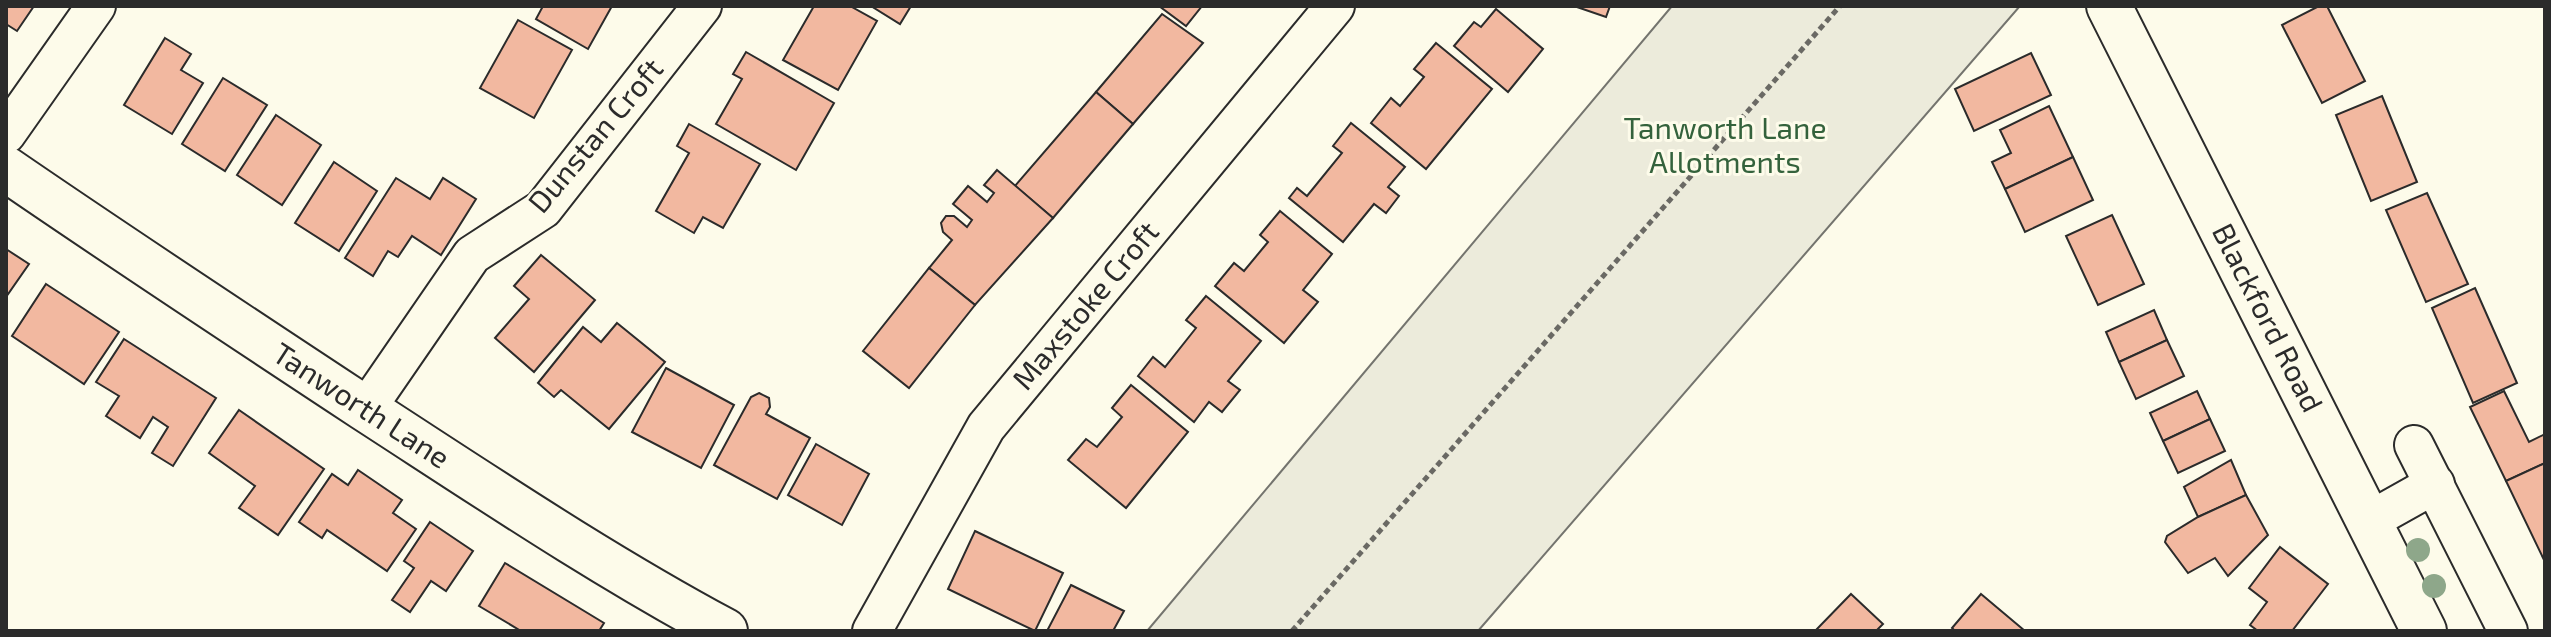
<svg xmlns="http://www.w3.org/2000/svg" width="2551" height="637" font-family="'Exo 2',sans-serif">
<rect width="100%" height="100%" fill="#fdfbea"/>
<path fill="#ecebdb" stroke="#74746e" stroke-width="2" d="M1672 6H2020L1478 631H1147Z"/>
<g fill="#f2b8a0" stroke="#2b2b2b" stroke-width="2">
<path d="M6 6H34L17 31 6 24Z"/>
<path d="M543 6H612L588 49 536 19Z"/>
<path d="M814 6H850L877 21 838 90 783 60Z"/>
<path d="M871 6H911L900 24Z"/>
<path d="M1159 6H1202L1186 26Z"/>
<path d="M1574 6H1610L1606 17Z"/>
<path d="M2319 6H2327L2365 81 2322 103 2282 25Z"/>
<path d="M1496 9 1543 49 1508 92 1454 46 1474 22 1481 27Z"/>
<path d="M1162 14 1203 43 1133 124 1096 92Z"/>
<path d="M518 20 572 50 534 118 480 88Z"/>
<path d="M165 38 191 54 181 70 203 83 172 134 124 105Z"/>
<path d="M1436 43 1492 89 1426 169 1371 123 1391 98 1400 106 1424 77 1414 69Z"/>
<path d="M746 52 834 103 796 170 716 124 742 79 733 74Z"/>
<path d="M2031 53 2051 95 1974 131 1955 89Z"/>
<path d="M223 78 267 105 225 171 182 144Z"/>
<path d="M1096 92 1133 124 1053 218 1015 186Z"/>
<path d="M2382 96 2417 182 2371 201 2336 115Z"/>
<path d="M2049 106 2073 157 2005 189 1992 162 2011 153 2000 130Z"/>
<path d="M276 115 321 145 282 205 237 175Z"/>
<path d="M1351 123 1405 167 1388 187 1399 196 1386 213 1374 204 1343 242 1289 198 1297 188 1307 196 1342 153 1333 146Z"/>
<path d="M689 124 760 164 723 228 703 217 694 233 656 211 689 153 677 146Z"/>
<path d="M2073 157 2093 200 2025 232 2005 189Z"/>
<path d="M334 162 377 191 339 251 295 223Z"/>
<path d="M997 170 1053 218 975 305 929 268 952 240 943 232 941 223 946 216H954L967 227 972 220 953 204 968 186 987 202 994 193 984 185Z"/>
<path d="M396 178 430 199 443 178 476 199 441 255 412 236 398 257 388 251 373 276 345 258Z"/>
<path d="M2427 193 2468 284 2426 302 2386 210Z"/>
<path d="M1280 211 1332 254 1303 290 1318 302 1284 343 1215 286 1234 263 1244 271 1268 242 1260 235Z"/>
<path d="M2112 215 2144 284 2098 305 2066 236Z"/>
<path d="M6 249 29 264 6 297Z"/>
<path d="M541 255 595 300 534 372 495 338 529 299 514 286Z"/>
<path d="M929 268 975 305 909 388 863 351Z"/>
<path d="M46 284 119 332 84 384 12 336Z"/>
<path d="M2475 288 2517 383 2473 403 2432 308Z"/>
<path d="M1206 296 1261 341 1228 381 1240 390 1222 412 1209 402 1194 422 1138 376 1153 357 1165 367 1196 328 1186 320Z"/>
<path d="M2154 310 2167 340 2119 362 2106 332Z"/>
<path d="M617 323 665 362 609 429 561 390 554 397 538 383 583 327 601 342Z"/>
<path d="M124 339 216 398 173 466 152 453 168 427 153 417 140 438 106 416 119 396 96 382Z"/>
<path d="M2167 340 2184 376 2136 399 2119 362Z"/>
<path d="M666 368 734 405 701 468 632 432Z"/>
<path d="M1131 385 1188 432 1126 508 1068 460 1086 439 1097 447 1122 417 1112 408Z"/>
<path d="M2197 391 2210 419 2163 441 2150 413Z"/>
<path d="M2504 391 2529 442 2545 434V463L2506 481 2470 407Z"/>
<path d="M759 393 769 398 770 407 766 414 810 438 777 499 714 465 751 397Z"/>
<path d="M239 410 324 469 278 535 239 508 255 486 209 453Z"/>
<path d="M2210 419 2225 451 2178 473 2163 441Z"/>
<path d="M816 444 869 474 842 525 788 495Z"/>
<path d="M2231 460 2246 495 2198 517 2184 487Z"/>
<path d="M2545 463V562L2506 481Z"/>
<path d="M358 470 402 500 393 513 416 529 387 571 327 530 322 538 299 522 332 474 348 485Z"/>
<path d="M2246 495 2268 535 2228 576 2215 558 2188 573 2165 542 2167 536 2198 517Z"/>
<path d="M430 522 473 551 446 591 431 581 410 612 392 600 414 568 404 561Z"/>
<path d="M975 531 1063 573 1035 631 948 589Z"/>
<path d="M2280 547 2328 584 2292 631H2258L2250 625 2267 602 2249 588Z"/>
<path d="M505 563 604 623 599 631H521L479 606Z"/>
<path d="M1071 585 1124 611 1113 631H1047Z"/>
<path d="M1851 594 1883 624 1876 631H1815Z"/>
<path d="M1981 594 2025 631H1955L1952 628Z"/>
</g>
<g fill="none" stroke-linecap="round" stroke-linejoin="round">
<defs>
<g id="minor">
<path d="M6 134 96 6"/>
<path d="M366 409 472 255 543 209 702 6"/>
<path d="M2414 445 2508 631"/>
<path d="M2369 521 2435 484"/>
<path d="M872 631 986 427 1335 6"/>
</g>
<path id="tertiary" d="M6 169C124 250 244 329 364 408 483 485 600 564 725 631"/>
<path id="secondary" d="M2109 6 2424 631"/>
</defs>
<use href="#minor" stroke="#2b2b2b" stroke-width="42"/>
<use href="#tertiary" stroke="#2b2b2b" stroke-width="48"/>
<use href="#secondary" stroke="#2b2b2b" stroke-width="48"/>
<path stroke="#6a6964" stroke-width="5" stroke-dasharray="6 4" stroke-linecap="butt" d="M1292 631 1840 6"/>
<use href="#minor" stroke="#fdfbea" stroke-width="38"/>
<use href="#tertiary" stroke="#fdfbea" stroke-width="44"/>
<use href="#secondary" stroke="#fdfbea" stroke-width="44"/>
</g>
<g fill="#8ea78a">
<circle cx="2418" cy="550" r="12"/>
<circle cx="2434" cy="586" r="12"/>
</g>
<g text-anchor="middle" stroke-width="6" stroke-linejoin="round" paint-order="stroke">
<g font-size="30" fill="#34623c" stroke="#fdfbea">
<text x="1725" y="139">Tanworth Lane<tspan x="1725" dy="34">Allotments</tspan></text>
</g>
<g font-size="30" fill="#2b2b2b" stroke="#fdfbea">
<text transform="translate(596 136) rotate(-50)" y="10">Dunstan Croft</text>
<text transform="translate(1086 306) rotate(-50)" y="10">Maxstoke Croft</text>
<text transform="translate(2267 318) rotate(63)" y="10">Blackford Road</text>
<text transform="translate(361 406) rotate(33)" y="10">Tanworth Lane</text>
</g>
</g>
<rect width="2551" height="637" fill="none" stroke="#2b2b2b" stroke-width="16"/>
</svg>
